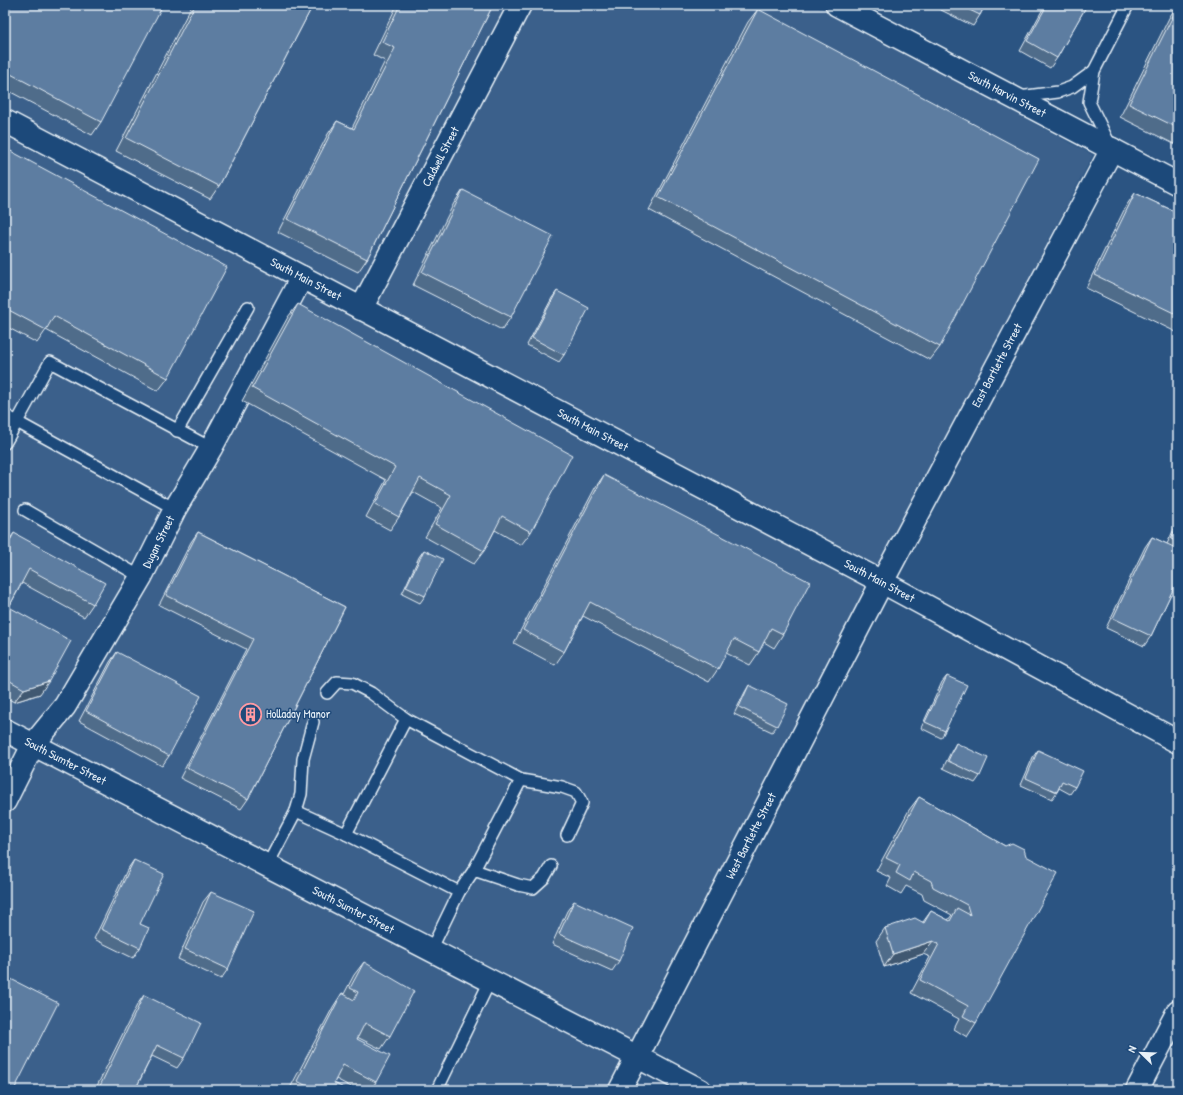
<svg xmlns="http://www.w3.org/2000/svg" width="1183" height="1095" font-family="'Patrick Hand',sans-serif">
<rect width="100%" height="100%" fill="#2b5482"/>
<filter id="ink" filterUnits="userSpaceOnUse"><feTurbulence type="fractalNoise" baseFrequency=".025" numOctaves="2"/><feDisplacementMap in="SourceGraphic" scale="8" xChannelSelector="R" yChannelSelector="G"/><feConvolveMatrix kernelMatrix="1 2 1 2 8 2 1 2 1" color-interpolation-filters="sRGB"/></filter>
<g filter="url(#ink)">
<path fill="#3a608b" d="M5 5H814L1093 155 608 1090H5Z"/>
<g fill="none" stroke-linecap="round" stroke-linejoin="round">
<defs>
<g id="lane">
<path d="M1019 97 1058 92 1072 87 1094 71"/>
<path d="M1110 145 1089 102 1094 71 1128 5"/>
<path d="M5 415 17 422 5 443"/>
<path d="M177 431 248 307"/>
<path d="M175 509 17 422 50 362 211 448"/>
<path d="M25 510 141 577"/>
<path d="M327 693 337 682 352 683 371 693 406 719 521 780 474 870 459 892"/>
<path d="M521 780 562 787 576 792 582 803 567 835"/>
<path d="M296 811 301 794 303 759 313 722"/>
<path d="M346 834 406 719"/>
<path d="M267 866 296 811 346 834 459 892 431 950"/>
<path d="M474 870 518 885 533 888 544 878 551 866"/>
<path d="M437 1090 490 981"/>
</g>
<g id="street">
<path id="s1" d="M361 309 520 5"/>
<path id="s2" d="M5 801 33 745 65 706 141 577 175 509 211 448 302 277"/>
<path d="M636 1056 700 1090"/>
</g>
<g id="secondary">
<path id="s3" d="M837 5 1178 184"/>
<path id="s4" d="M5 121 882 582 1178 742"/>
<path id="s5" d="M5 730 636 1056"/>
<path id="s6" d="M620 1090 882 582 1112 149"/>
<path d="M1137 1090 1178 1011"/>
</g>
</defs>
<use href="#lane" stroke="#e8f1f8" stroke-width="14"/>
<use href="#street" stroke="#e8f1f8" stroke-width="25"/>
<use href="#secondary" stroke="#e8f1f8" stroke-width="25"/>
<use href="#lane" stroke="#1f4a7a" stroke-width="11"/>
<use href="#street" stroke="#1f4a7a" stroke-width="22"/>
<use href="#secondary" stroke="#1f4a7a" stroke-width="22"/>
</g>
<g fill="#506c8a" stroke="#e8f1f8">
<path d="M5 5 101 122 92 135 5 89Z"/>
<path d="M192 5H313L219 186 210 199 116 151Z"/>
<path d="M397 5H493L367 259 358 272 278 232 328 134 337 121 352 128 385 61 373 55Z"/>
<path d="M936 5H985L980 15 973 26 935 7Z"/>
<path d="M1045 5H1087L1057 58 1050 68 1020 51Z"/>
<path d="M1178 5V146L1120 117 1170 16Z"/>
<path d="M758 9 940 347 930 360 649 210 748 22Z"/>
<path d="M5 148 168 378 158 391 46 330 37 343 5 326Z"/>
<path d="M463 190 511 317 502 330 413 285 454 203Z"/>
<path d="M1135 193 1178 213V333L1086 288 1126 206Z"/>
<path d="M557 291 564 355 559 362 527 345 552 298Z"/>
<path d="M298 304 531 532 521 545 495 530 484 551 474 564 425 537 442 508 413 492 399 517 390 530 366 517 386 480 242 401 288 317Z"/>
<path d="M604 475 783 634 774 648 764 642 759 652 750 665 726 653 718 669 709 682 583 616 564 652 555 665 514 643 595 488Z"/>
<path d="M1178 520V579L1151 636 1144 646 1106 628 1145 547 1152 537 1167 544Z"/>
<path d="M198 532 345 607 248 799 241 809 180 778 246 649 159 605 191 542Z"/>
<path d="M14 533 93 604 84 617 22 583 9 607 40 694 14 702 5 697V546Z"/>
<path d="M424 550 425 596 420 603 402 594 419 557Z"/>
<path d="M117 652 169 756 162 766 79 721 110 662Z"/>
<path d="M947 676 945 731 941 738 921 728 942 682Z"/>
<path d="M749 685 777 726 772 732 734 714 745 692Z"/>
<path d="M956 743 980 776 975 783 943 768 952 750Z"/>
<path d="M1038 750 1075 787 1070 794 1059 788 1057 792 1052 799 1021 785 1033 757Z"/>
<path d="M919 797 1005 846 976 1023 967 1037 954 1029 959 1019 911 993 930 957 923 954 884 967 876 941 885 928 923 922 931 911 948 920 952 915 924 900 922 894 906 886 901 894 887 886 891 878 876 871 909 810Z"/>
<path d="M134 860 140 924V948L133 958 94 939 127 870Z"/>
<path d="M211 892 228 969 221 979 178 959 203 902Z"/>
<path d="M574 901 619 961 612 971 552 944 567 911Z"/>
<path d="M364 962 390 1036 381 1049 357 1037V1039L376 1082 371 1090H357L336 1079 334 1083 347 1090H289L333 1007 342 993 344 994 354 975Z"/>
<path d="M144 995 184 1058 177 1068 152 1056 135 1090H95L137 1005Z"/>
</g>
<g fill="#415871" stroke="#e8f1f8">
<path d="M49 681 40 694 14 702 24 689Z"/>
<path d="M933 941 923 954 884 967 893 954Z"/>
</g>
<g fill="#5d7da1" stroke="#e8f1f8">
<path d="M5 5H163L101 122 5 71Z"/>
<path d="M195 5H313L219 186 126 138Z"/>
<path d="M400 5H493L367 259 287 219 337 121 354 129 395 48 382 42Z"/>
<path d="M959 5H985L980 15Z"/>
<path d="M1047 5H1087L1057 58 1027 41Z"/>
<path d="M1178 6V128L1129 104Z"/>
<path d="M758 9 1039 159 940 347 658 197Z"/>
<path d="M5 148 227 267 168 378 54 316 46 330 5 308Z"/>
<path d="M463 190 553 236 511 317 422 272Z"/>
<path d="M1135 193 1178 213V315L1095 275Z"/>
<path d="M557 291 589 308 564 355 532 338Z"/>
<path d="M298 304 572 455 531 532 502 516 484 551 435 524 451 495 420 478 399 517 375 504 395 467 252 388Z"/>
<path d="M604 475 810 582 783 634 771 628 759 652 734 639 718 669 590 602 564 652 523 630Z"/>
<path d="M1178 524V542L1171 539Z"/>
<path d="M198 532 345 607 248 799 187 768 253 639 166 595Z"/>
<path d="M14 533 105 583 93 604 29 569 9 607 71 641 49 681 24 689 5 678V550Z"/>
<path d="M1152 537 1178 549V579L1151 636 1113 618Z"/>
<path d="M424 550 443 559 425 596 406 587Z"/>
<path d="M117 652 201 696 169 756 86 711Z"/>
<path d="M947 676 967 685 945 731 925 722Z"/>
<path d="M749 685 788 704 777 726 739 707Z"/>
<path d="M956 743 988 758 980 776 948 761Z"/>
<path d="M1038 750 1083 771 1075 787 1062 781 1057 792 1026 778Z"/>
<path d="M919 797 1005 846 1012 843 1024 849 1026 856 1058 873 976 1023 963 1016 968 1006 920 980 939 944 933 941 893 954 885 928 915 918 924 923 931 911 950 921 957 908 970 915 967 905 933 887 931 881 914 872 910 881 896 873 900 865 886 858Z"/>
<path d="M134 860 164 874 140 924 149 928 140 948 101 929Z"/>
<path d="M211 892 254 911 228 969 185 949Z"/>
<path d="M574 901 633 928 619 961 559 934Z"/>
<path d="M364 962 414 991 390 1036 365 1023 357 1039 390 1056 376 1082 343 1065 334 1083 347 1090H307L309 1087 297 1081 342 993 354 1000 358 992 350 988Z"/>
<path d="M5 976 58 1003 14 1090H5Z"/>
<path d="M144 995 201 1023 184 1058 157 1045 135 1090H98Z"/>
</g>
</g>
<defs>
<symbol id="building-ring" viewBox="-11 -11 22 22"><circle r="9.5" fill="#1f4a7a" stroke="#ff9aa2" stroke-width="1.5"/><path d="M-4-6H4V6H1V3H-1V6H-4ZM-2.5-4.3h1.7v1.8h-1.7ZM.8-4.3h1.7v1.8H.8ZM-2.5-1h1.7V.8h-1.7ZM.8-1h1.7V.8H.8Z" fill="#ff9aa2"/></symbol>
</defs>
<g fill-rule="evenodd">
<use href="#building-ring" x="238" y="702" width="25" height="25"/>
</g>
<g text-anchor="middle" stroke-width="3" stroke-linejoin="round" paint-order="stroke">
<g font-size="12" fill="#e8f1f8" stroke="#1f4a7a">
<text dy="4" stroke="none"><textPath href="#s3" startOffset="192">South Harvin Street</textPath></text>
<text dy="4" stroke="none"><textPath href="#s1" startOffset="172">Caldwell Street</textPath></text>
<text dy="4" stroke="none"><textPath href="#s4" startOffset="340">South Main Street</textPath></text>
<text dy="4" stroke="none"><textPath href="#s6" startOffset="817">East Bartlette Street</textPath></text>
<text dy="4" stroke="none"><textPath href="#s4" startOffset="664">South Main Street</textPath></text>
<text dy="4" stroke="none"><textPath href="#s2" startOffset="302">Dugan Street</textPath></text>
<text dy="4" stroke="none"><textPath href="#s4" startOffset="988">South Main Street</textPath></text>
<text dy="4" stroke="none"><textPath href="#s5" startOffset="68">South Sumter Street</textPath></text>
<text dy="4" stroke="none"><textPath href="#s6" startOffset="286">West Bartlette Street</textPath></text>
<text dy="4" stroke="none"><textPath href="#s5" startOffset="392">South Sumter Street</textPath></text>
</g>
<g font-size="12" fill="#e8f1f8" stroke="#1f4a7a" text-anchor="start">
<text x="266" y="718">Holladay Manor</text>
</g>
</g>
<rect width="1183" height="1095" fill="none" stroke="#1f4a7a" stroke-width="20"/>
<rect x="10" y="10" width="1163" height="1075" fill="none" stroke="#e8f1f8" stroke-width="1.5" filter="url(#ink)"/>
<g transform="translate(1141 1053) rotate(293)" stroke="#1f4a7a" stroke-width="3" paint-order="stroke">
<path d="M0-3L7 15L0 10L-7 15Z" fill="#e8f1f8"/>
<text y="-6" font-size="11" font-weight="bold" text-anchor="middle" fill="#e8f1f8">N</text>
</g>
</svg>
